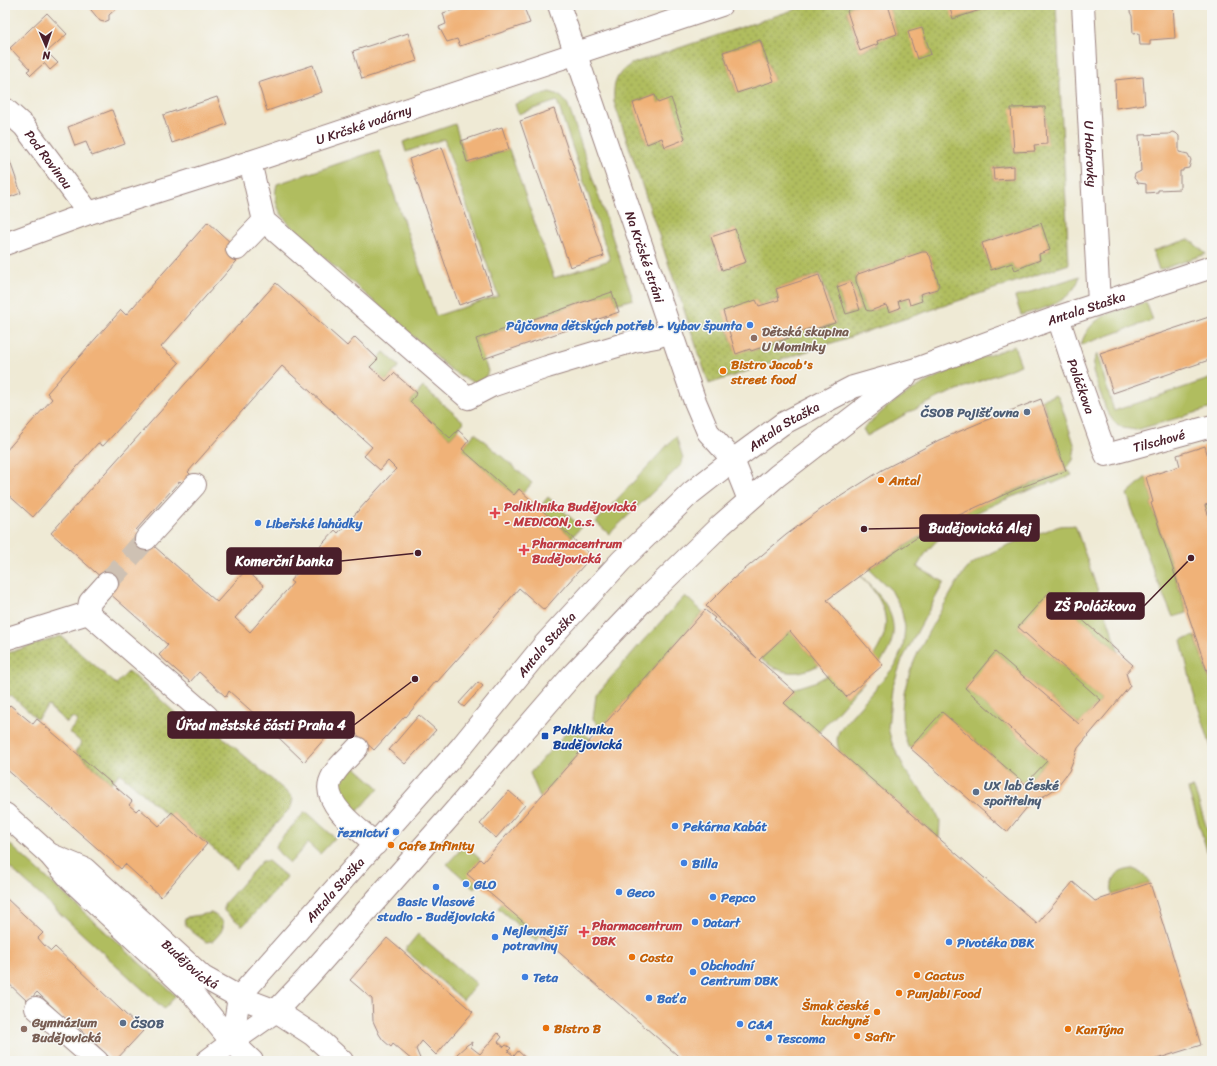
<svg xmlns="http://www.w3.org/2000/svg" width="1217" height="1066" font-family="Sriracha,sans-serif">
<defs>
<pattern id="park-dots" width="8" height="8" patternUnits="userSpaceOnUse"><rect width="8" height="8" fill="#b0bd5e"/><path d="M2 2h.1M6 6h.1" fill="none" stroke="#91994e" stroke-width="1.8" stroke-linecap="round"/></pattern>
</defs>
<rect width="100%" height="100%" fill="#f6f6f2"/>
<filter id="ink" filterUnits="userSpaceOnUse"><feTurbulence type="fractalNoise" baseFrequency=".025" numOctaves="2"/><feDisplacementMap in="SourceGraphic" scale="8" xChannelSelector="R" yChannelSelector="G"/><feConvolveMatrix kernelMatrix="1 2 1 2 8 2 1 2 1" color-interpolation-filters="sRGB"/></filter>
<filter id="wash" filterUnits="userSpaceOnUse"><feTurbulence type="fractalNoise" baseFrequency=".012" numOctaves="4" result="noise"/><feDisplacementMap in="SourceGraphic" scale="16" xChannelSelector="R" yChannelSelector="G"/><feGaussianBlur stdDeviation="0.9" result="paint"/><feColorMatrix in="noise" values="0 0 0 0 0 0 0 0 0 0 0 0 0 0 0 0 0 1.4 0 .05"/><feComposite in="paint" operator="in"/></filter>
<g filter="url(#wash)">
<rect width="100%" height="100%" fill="#efead5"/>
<g fill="#b0bd5e" stroke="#7d6e44">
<path d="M549 92C558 94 563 97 568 105L633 299 616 304 612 292 476 339 488 371 485 379 478 383 466 379 451 370 297 233C284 218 271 206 277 184L379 150 436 316 498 296 444 139 406 152 403 142 455 124 467 162 509 149 554 278 610 260 557 101 518 114 515 104Z"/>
<path d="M1189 239 1206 254 1159 270 1153 251Z"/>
<path d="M1080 276C1072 303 1045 308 1021 315L1015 297Z"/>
<path d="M1146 302 1153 320 1081 345C1090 313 1118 311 1146 302Z"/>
<path d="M1014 346 1021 365 940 397 906 414 867 436 863 429C873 421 882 410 893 403 932 375 970 362 1014 346Z"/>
<path d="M384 352 399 366 386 381 370 367Z"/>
<path d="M1097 354 1114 411 1212 378V408L1136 430 1123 428 1114 422 1107 412 1093 372 1094 361Z"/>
<path d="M423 387 464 422 450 438 410 402Z"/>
<path d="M1056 395 1059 398 1075 447 1073 460 1067 468 1072 475 1052 484 1051 482C1003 501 943 518 917 567L944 582 902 660 892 689 888 728 892 743 907 773 935 809 940 822 939 838 840 752C836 743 836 736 841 728L895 666 903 647 905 627 901 608 891 590 869 569C899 550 928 531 959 515 993 498 1030 484 1066 471L1042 399Z"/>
<path d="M475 433 532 483 523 493 519 489 514 495 462 449Z"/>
<path d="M676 436 683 458 682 464 609 534 596 522Z"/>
<path d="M1146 477 1153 502 1151 503 1187 613 1173 617 1155 576 1127 494Z"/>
<path d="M548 497 581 527 572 537 539 508Z"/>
<path d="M1212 503V526L1205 505Z"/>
<path d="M1075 525 1119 652 1050 592 1018 627 1101 700 1079 724 995 652 965 688 1047 761 1025 784 942 712 910 748 908 747C889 697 919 648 944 605 952 593 958 578 969 567 984 553 1020 540 1040 533 1046 531 1053 528 1060 526 1065 525 1070 526 1075 525Z"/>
<path d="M860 575C887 601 908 627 880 663L874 655C896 623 884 600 860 575Z"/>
<path d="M685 596 703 612 601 728 593 719 596 695 640 644Z"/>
<path d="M790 631 819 665C797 676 782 675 762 660L761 658Z"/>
<path d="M1195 636 1212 687V750L1193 691 1181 640Z"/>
<path d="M828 675 846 697 864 682 818 733 784 703 795 692 793 690 798 687 817 681Z"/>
<path d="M573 725 591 739 540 797 530 773Z"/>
<path d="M352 764 379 788 357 812 338 795 335 787Z"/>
<path d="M1194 788 1212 844V867L1188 789Z"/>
<path d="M304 813H308L335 838 320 854 308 843 290 863 279 853 276 847 278 842Z"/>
<path d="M5 840 176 996 164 1009 5 863Z"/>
<path d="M465 845 480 859 476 864 481 879 474 888 447 864Z"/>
<path d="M1133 869C1142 871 1145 875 1150 883L1112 895C1110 879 1116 870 1133 869Z"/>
<path d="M514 889 552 922 536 941 498 908Z"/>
<path d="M418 934 477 984 463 1000 405 950Z"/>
</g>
<g fill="url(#park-dots)" stroke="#7d6e44" fill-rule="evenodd">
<path d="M808 5H857L852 6 847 11 860 51 878 45 877 41 897 34 888 5H949L954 19 996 5H1056L1069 264 709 384 614 102C613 84 615 75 631 64ZM922 29 931 54 917 58ZM760 40 774 80 737 93 723 52ZM655 95 658 103 671 99 685 138 683 140 665 147 662 138 647 144 633 103ZM1045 107 1047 143 1034 145V151L1014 152 1012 108ZM1014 166V179L994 180 993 168ZM1041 223 1050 250 1039 254 1040 260 1015 270 1012 263 991 270 982 243ZM735 229 746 262 722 270 711 237ZM922 252H926L930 256 939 285 935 290 898 301 900 308 889 312 886 305 871 311 866 310 856 281V277L858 274ZM820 274 836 323 812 331 811 328 788 336 789 338 751 351 750 349 736 353 728 330 756 300 759 306 779 299 776 289ZM851 282 860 310 846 314 837 287Z"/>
<path d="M61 636 116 684 129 671 194 730 203 720 291 796 293 800 291 807 236 869 172 812 168 816 120 773 111 783 75 751 82 743 69 732 78 721 73 717 67 723 48 706 37 719 15 699 5 693V654Z"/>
<path d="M262 861H268L287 877 243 926 224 911V904Z"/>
<path d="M211 913 215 915 223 922V927L221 932 213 941 206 942C199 936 185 929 184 920L187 917Z"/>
</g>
<g id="blocks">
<g fill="#f0b278" fill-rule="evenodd">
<path d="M87 5H120L109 15V20L104 22 100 21Z"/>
<path d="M471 5H523L530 23 460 46 457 39 447 42 439 27 446 24 443 13Z"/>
<path d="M857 5H888L897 34 877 41 878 44 860 51 847 11 852 6Z"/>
<path d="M949 5H995L953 19Z"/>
<path d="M1131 5H1173L1175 38 1150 40V45H1140L1139 33 1133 34 1132 16 1130 12Z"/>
<path d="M47 13 67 34 47 52 58 63 50 70 44 63 31 75 27 71 30 69 10 48Z"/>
<path d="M922 28 931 54 917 59 908 32Z"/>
<path d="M408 33 417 61 362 79 353 51Z"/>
<path d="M760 40 774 81 737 93 723 52Z"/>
<path d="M313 65 322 92 267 111 258 83Z"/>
<path d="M1143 77 1145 104 1116 108 1115 80Z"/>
<path d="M655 95 658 103 671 98 685 138 683 140 665 147 662 138 647 144 633 103Z"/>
<path d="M217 97 227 124 172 143 163 115Z"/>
<path d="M1045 107 1047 144 1034 145 1035 151 1014 152 1011 108Z"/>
<path d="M554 109 604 256 570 267 520 121Z"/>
<path d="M112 110 125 144 92 156 86 142 75 146 68 127Z"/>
<path d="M502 127 509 149 467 162 461 141Z"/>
<path d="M1172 132 1176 133 1179 136V152L1188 154 1191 160 1189 168 1183 169V171H1180V189L1158 190V192L1146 193V184L1138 183 1134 178 1135 174 1141 171 1139 135 1169 134Z"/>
<path d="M442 147 493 293 459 305 409 159Z"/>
<path d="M7 153 21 193 5 199V154Z"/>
<path d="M1014 166V179L994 180 993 168Z"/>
<path d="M208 222 243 254 161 347 179 363 103 446 98 443 33 517 5 492V452L52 399 47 393 121 310 126 315Z"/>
<path d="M1041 223 1050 250 1039 254 1040 260 1015 270 1012 263 991 270 982 243Z"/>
<path d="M735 229 746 262 722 270 711 237Z"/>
<path d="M922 252H926L930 256 939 285 937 289 920 294 922 301 910 305 908 298 898 301 900 308 889 312 886 305 870 311 866 310 856 281V277L858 274Z"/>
<path d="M819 275 835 323 812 330 811 328 788 336 789 338 751 351 750 349 736 354 723 311 756 300 759 306 779 300 776 289Z"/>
<path d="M851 282 860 310 846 314 837 287Z"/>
<path d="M276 283 347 346 355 337 378 359 370 367 386 381 394 373 417 393 410 402 450 438 458 430 469 440 462 449 514 495 519 489 592 556 544 610 519 588 489 624 437 682 436 681 406 717 405 716 374 750 341 720 304 762 277 736 278 735 229 691 226 697 199 672 190 682 176 670 159 655 168 645 108 592 112 587 51 533ZM282 366 372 447 364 456 380 470 388 461 396 469 338 533 335 530 314 553 309 548 305 552 310 558 290 581 293 583 250 632 235 618 264 586 246 570 217 602 136 530 180 481 185 486 193 477 188 472Z"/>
<path d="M612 292 619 312 483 359 476 339Z"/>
<path d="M1212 316V359L1113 393 1100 353Z"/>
<path d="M1041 399 1066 471 1019 488 959 515 918 537 869 569 827 600 883 665 846 697 790 631 759 660 795 692 784 703 1037 924 1073 882 1095 901 1150 883 1201 1045 1150 1061H684L561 954 467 874 480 859 483 862 705 610 715 618 713 620 757 658 706 606 733 579 786 535 824 507 882 470 909 456 939 440 984 421Z"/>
<path d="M1205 446 1208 457 1211 456 1212 458V503L1205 505 1212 526V686L1151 503 1153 502 1146 477 1180 466 1177 455Z"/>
<path d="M1050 591 1133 665 1126 673 1130 686 1078 748 1069 771 1055 789 1044 796 1033 800 1007 832 910 748 942 712 1025 784 1047 761 965 688 995 652 1079 724 1101 700 1018 627Z"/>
<path d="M478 682 483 686 464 707 459 703Z"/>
<path d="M10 705 33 724 37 719 132 801 129 805 136 811 139 808 159 826 172 812 207 844 161 897 125 864 121 869 5 768V710Z"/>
<path d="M419 715 436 730 405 764 389 750Z"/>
<path d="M509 791 525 805 496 838 480 824Z"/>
<path d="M5 897 43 933 38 938 44 945 51 951 55 947 143 1031 115 1061H113L76 1025 74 1028 37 992 28 1002 5 980Z"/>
<path d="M387 938 473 1012 436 1055 422 1041 416 1049 421 1061 418 1059 416 1061H413L393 1044 391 1047 383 1040 379 1034 373 1021 372 999 350 980Z"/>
<path d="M498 1033 502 1037 498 1042 504 1047 506 1045 511 1048 508 1051 514 1056 518 1051 529 1061H454L457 1054 467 1045 472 1042 471 1047 480 1054Z"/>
</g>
</g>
</g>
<g filter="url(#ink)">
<use href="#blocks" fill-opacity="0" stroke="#9c8480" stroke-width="1"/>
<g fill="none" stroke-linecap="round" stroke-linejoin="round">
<path stroke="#cec1b3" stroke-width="22" stroke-dasharray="22 11" stroke-linecap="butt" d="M107 583 146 539"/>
<defs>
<g id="minor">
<path id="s1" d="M559 5 694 399 708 432 733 460 749 500"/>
<path id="s2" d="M1083 5 1099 303"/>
<path id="s3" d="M5 109 24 126 89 213"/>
<path d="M250 162 264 221 468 398 491 386 547 367 634 341 656 337 670 332"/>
<path id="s4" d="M5 244 89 213 250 162 721 5"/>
<path d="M237 249 264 221"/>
<path id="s5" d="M1058 317 1071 357 1106 455 1212 426"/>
<path d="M146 539 195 485"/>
<path d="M88 613 207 716"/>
<path d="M88 613 90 602 107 583"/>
<path d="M5 639 88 613"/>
<path d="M357 748C348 758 334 769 330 782 323 805 361 831 376 844"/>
<path d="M5 814 49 854 71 880 191 992 232 1042 252 1061"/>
<path id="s6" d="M49 854 85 869 203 977 239 997 276 1011 313 1035 342 1061"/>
<path id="s7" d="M239 997 461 747 543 646 621 561 691 493 733 460 782 424 853 387 916 369 1058 317 1212 267"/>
<path d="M36 1008 97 1061"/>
<path d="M232 1042 239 997"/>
<path d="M207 1061 232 1042 276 1011 307 978 453 813 574 673 642 602 721 525 777 476 905 377"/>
</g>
</defs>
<use href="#minor" stroke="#9c8480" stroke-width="24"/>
<use href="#minor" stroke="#fff" stroke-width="22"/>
</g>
</g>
<g fill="#3f7fe0" stroke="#f6f6f2" stroke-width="1.5">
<circle cx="750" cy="325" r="4"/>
<circle cx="258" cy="523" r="4"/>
<circle cx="675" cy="826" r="4"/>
<circle cx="396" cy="832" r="4"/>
<circle cx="684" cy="863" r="4"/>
<circle cx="466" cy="884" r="4"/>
<circle cx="436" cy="887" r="4"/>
<circle cx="619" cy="892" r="4"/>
<circle cx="713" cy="897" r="4"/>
<circle cx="695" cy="922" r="4"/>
<circle cx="495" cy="937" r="4"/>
<circle cx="949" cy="942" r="4"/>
<circle cx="693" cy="972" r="4"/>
<circle cx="525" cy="977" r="4"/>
<circle cx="649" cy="998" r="4"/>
<circle cx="740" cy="1024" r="4"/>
<circle cx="769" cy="1038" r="4"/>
</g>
<g fill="#8d6e63" stroke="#f6f6f2" stroke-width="1.5">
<circle cx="754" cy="338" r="4"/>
<circle cx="24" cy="1029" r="4"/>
</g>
<g fill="#e8710a" stroke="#f6f6f2" stroke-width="1.5">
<circle cx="723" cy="371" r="4"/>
<circle cx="881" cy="480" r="4"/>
<circle cx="391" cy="845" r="4"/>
<circle cx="632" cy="957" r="4"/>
<circle cx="917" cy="975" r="4"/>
<circle cx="899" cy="993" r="4"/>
<circle cx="877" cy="1012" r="4"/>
<circle cx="546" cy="1028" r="4"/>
<circle cx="1068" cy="1029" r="4"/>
<circle cx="857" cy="1036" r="4"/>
</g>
<g fill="#5c6f8a" stroke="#f6f6f2" stroke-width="1.5">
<circle cx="1027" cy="412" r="4"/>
<circle cx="976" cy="792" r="4"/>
<circle cx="123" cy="1023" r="4"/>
</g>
<g fill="#e0444e" stroke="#f6f6f2" stroke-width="1.5">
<path d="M493 507h4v4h4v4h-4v4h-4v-4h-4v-4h4z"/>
<path d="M522 544h4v4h4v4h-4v4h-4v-4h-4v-4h4z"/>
<path d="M582 926h4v4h4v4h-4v4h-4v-4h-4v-4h4z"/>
</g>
<rect fill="#1a4fb4" stroke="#f6f6f2" stroke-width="1.5" x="541" y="732" width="8" height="8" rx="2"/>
<g text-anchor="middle" stroke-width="3" stroke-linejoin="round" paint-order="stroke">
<g font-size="13" fill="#4a1f2b" stroke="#f6f6f2">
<text dy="5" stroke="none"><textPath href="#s4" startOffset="378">U Krčské vodárny</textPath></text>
<text dy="5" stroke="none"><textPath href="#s2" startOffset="149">U Habrovky</textPath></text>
<text dy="5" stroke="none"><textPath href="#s3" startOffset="67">Pod Rovinou</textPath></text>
<text dy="5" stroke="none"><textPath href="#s1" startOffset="266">Na Krčské stráni</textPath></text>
<text dy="5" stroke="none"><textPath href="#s7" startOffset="1118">Antala Staška</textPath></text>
<text dy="5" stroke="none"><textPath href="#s5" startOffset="73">Poláčkova</textPath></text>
<text dy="5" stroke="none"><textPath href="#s7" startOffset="792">Antala Staška</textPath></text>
<text dy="5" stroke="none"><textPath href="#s5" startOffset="201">Tilschové</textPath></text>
<text dy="5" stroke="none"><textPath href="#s7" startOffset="468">Antala Staška</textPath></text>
<text dy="5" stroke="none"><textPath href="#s7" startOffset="144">Antala Staška</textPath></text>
<text dy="5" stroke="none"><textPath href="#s6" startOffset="181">Budějovická</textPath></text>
</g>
<g font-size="13" font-weight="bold" fill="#366cbe" stroke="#f6f6f2" text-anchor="start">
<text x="742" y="330" text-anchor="end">Půjčovna dětských potřeb - Vybav špunta</text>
<text x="266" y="528">Libeřské lahůdky</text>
<text x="683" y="831">Pekárna Kabát</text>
<text x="388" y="837" text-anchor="end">řeznictví</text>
<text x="692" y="868">Billa</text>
<text x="474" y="889">GLO</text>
<text x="627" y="897">Geco</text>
<text x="721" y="902">Pepco</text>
<text x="436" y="906" text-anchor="middle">Basic Vlasové<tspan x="436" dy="15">studio - Budějovická</tspan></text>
<text x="703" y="927">Datart</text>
<text x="503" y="935">Nejlevnější<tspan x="503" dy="15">potraviny</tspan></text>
<text x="957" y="947">Pivotéka DBK</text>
<text x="701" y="970">Obchodní<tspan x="701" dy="15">Centrum DBK</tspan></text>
<text x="533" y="982">Teta</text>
<text x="657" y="1003">Baťa</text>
<text x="748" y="1029">C&amp;A</text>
<text x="777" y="1043">Tescoma</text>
</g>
<g font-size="13" font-weight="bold" fill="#785e54" stroke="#f6f6f2" text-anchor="start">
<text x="762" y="336">Dětská skupina<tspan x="762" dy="15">U Mominky</tspan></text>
<text x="32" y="1027">Gymnázium<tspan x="32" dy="15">Budějovická</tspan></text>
</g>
<g font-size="13" font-weight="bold" fill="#c56008" stroke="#f6f6f2" text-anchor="start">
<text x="731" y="369">Bistro Jacob's<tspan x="731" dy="15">street food</tspan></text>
<text x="889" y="485">Antal</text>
<text x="399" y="850">Cafe Infinity</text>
<text x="640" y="962">Costa</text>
<text x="925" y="980">Cactus</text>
<text x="907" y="998">Punjabi Food</text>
<text x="869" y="1010" text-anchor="end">Šmak české<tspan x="869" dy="15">kuchyně</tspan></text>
<text x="554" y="1033">Bistro B</text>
<text x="1076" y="1034">KanTýna</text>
<text x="865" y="1041">Safir</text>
</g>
<g font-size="13" font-weight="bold" fill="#4e5e75" stroke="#f6f6f2" text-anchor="start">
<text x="1019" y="417" text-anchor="end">ČSOB Pojišťovna</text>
<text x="984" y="790">UX lab České<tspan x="984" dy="15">spořitelny</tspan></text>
<text x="131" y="1028">ČSOB</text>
</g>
<g font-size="13" font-weight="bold" fill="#be3a42" stroke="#f6f6f2" text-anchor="start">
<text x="504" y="511">Poliklinika Budějovická<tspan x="504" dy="15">- MEDICON, a.s.</tspan></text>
<text x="532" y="548">Pharmacentrum<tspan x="532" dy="15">Budějovická</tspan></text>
<text x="592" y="930">Pharmacentrum<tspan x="592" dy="15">DBK</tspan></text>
</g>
<g font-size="13" font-weight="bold" fill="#164399" stroke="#f6f6f2" text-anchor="start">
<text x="553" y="734">Poliklinika<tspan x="553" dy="15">Budějovická</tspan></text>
</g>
</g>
<path fill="none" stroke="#4a1f2b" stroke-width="1.5" d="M864 529L920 528M418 553L341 561M1191 558L1144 606M415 679L354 725"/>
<g fill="#4a1f2b" stroke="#f6f6f2" stroke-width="1.5">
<circle cx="864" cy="529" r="4"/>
<circle cx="418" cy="553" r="4"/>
<circle cx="1191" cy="558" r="4"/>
<circle cx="415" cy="679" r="4"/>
</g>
<g fill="#4a1f2b" stroke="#4a1f2b" stroke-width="1.5">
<rect x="920" y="515" width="119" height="26" rx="4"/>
<rect x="227" y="548" width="114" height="26" rx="4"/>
<rect x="1047" y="593" width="97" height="26" rx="4"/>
<rect x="168" y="712" width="186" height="26" rx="4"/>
</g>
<g font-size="14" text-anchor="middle" font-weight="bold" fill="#fff">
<text x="980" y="533">Budějovická Alej</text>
<text x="284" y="566">Komerční banka</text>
<text x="1095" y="611">ZŠ Poláčkova</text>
<text x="261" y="730">Úřad městské části Praha 4</text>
</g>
<rect width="1217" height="1066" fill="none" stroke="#f6f6f2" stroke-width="20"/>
<g transform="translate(46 46) rotate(178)" stroke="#f6f6f2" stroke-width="3" paint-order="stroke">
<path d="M0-3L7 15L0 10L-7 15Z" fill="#4a1f2b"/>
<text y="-6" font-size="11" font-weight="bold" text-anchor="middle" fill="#4a1f2b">N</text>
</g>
</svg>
